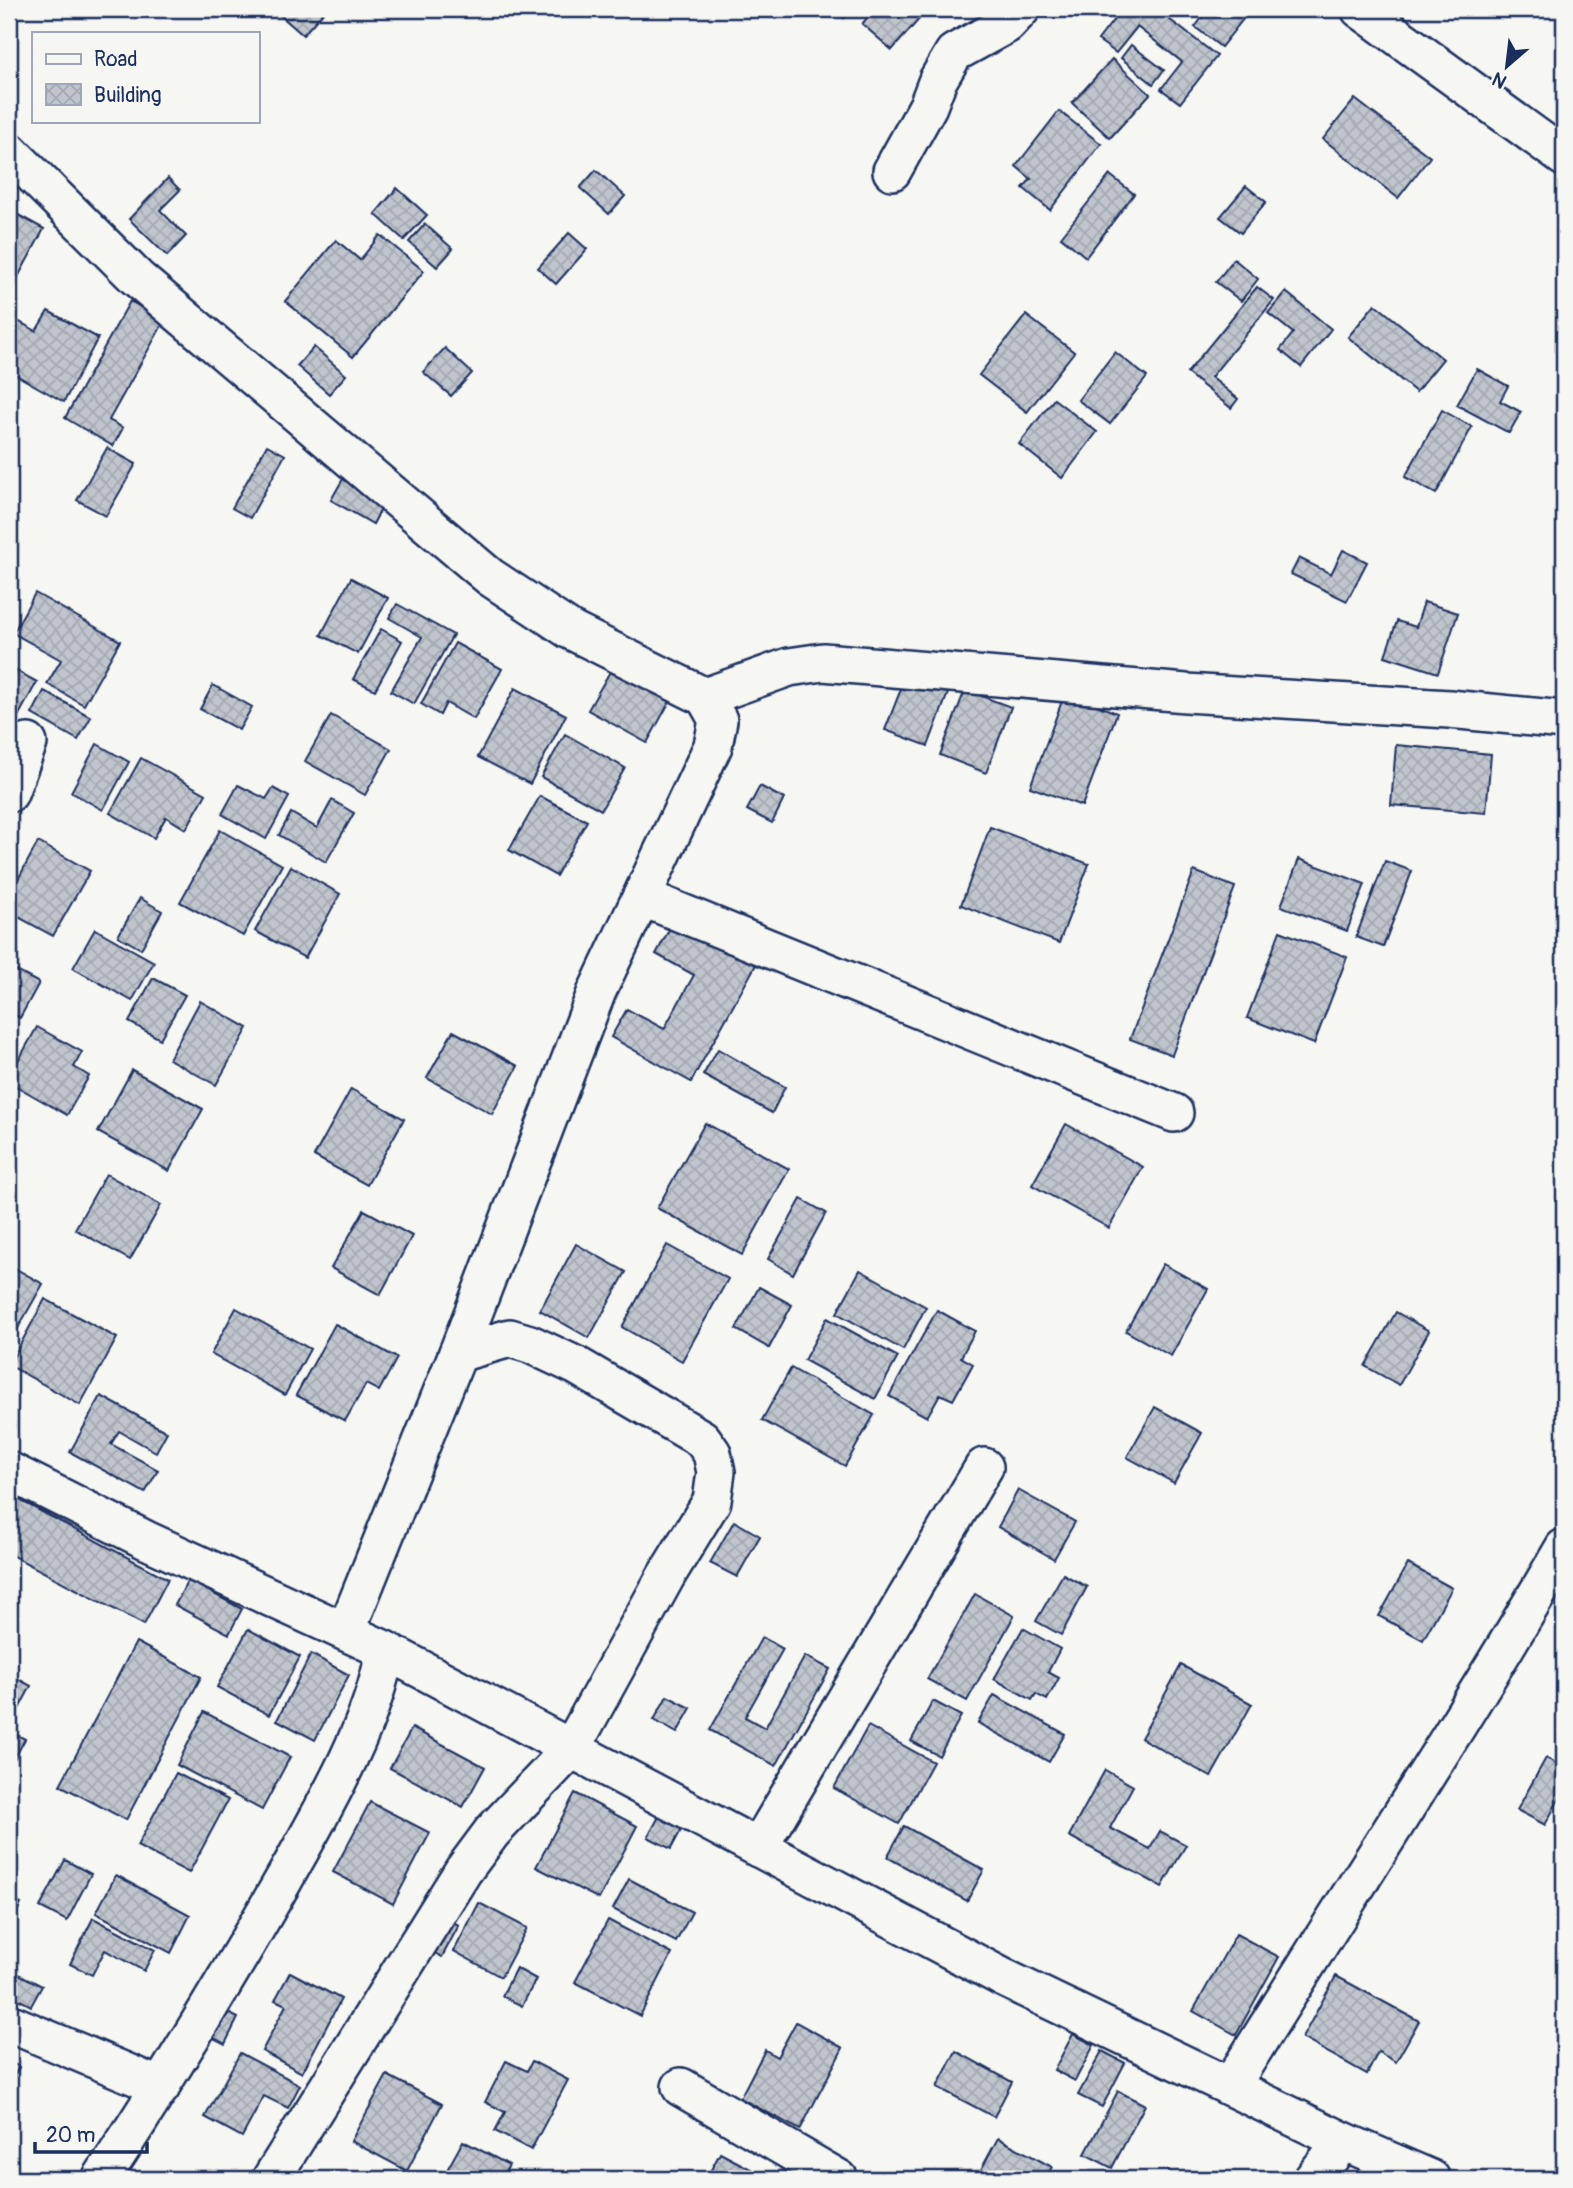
<svg xmlns="http://www.w3.org/2000/svg" width="1573" height="2188" font-family="Pangolin,sans-serif">
<defs>
<pattern id="building-cross-hatch" width="8" height="8" patternUnits="userSpaceOnUse" patternTransform="scale(1.75)"><rect width="8" height="8" fill="#c0c4cd"/><path d="M0 0l8 8M0 8l8-8" fill="none" stroke="#a4a9b2"/></pattern>
</defs>
<rect width="100%" height="100%" fill="#f6f6f2"/>
<filter id="ink" filterUnits="userSpaceOnUse"><feTurbulence type="fractalNoise" baseFrequency=".0143" numOctaves="2"/><feDisplacementMap in="SourceGraphic" scale="14" xChannelSelector="R" yChannelSelector="G"/><feConvolveMatrix kernelMatrix="1 2 1 2 8 2 1 2 1" color-interpolation-filters="sRGB"/></filter>
<g filter="url(#ink)">
<g fill="url(#building-cross-hatch)" stroke="#1b2f5e" stroke-width="2">
<path d="M273 9H326L303 35Z"/>
<path d="M834 9H853L844 18Z"/>
<path d="M875 9H928L892 50 862 24Z"/>
<path d="M1122 9H1156L1217 56 1180 103 1161 89 1182 62 1137 27 1116 53 1098 40Z"/>
<path d="M1209 9H1251L1221 47 1195 27Z"/>
<path d="M1131 45 1164 70 1153 84 1121 58Z"/>
<path d="M1112 59 1150 94 1110 138 1072 103Z"/>
<path d="M1355 99 1430 157 1398 198 1323 139Z"/>
<path d="M1059 111 1101 144 1050 210 1023 188 1031 179 1016 166Z"/>
<path d="M596 170 625 196 609 214 580 188Z"/>
<path d="M1110 175 1134 194 1086 257 1061 237Z"/>
<path d="M168 178 180 190 160 210 186 236 167 256 129 219Z"/>
<path d="M1246 186 1266 202 1241 233 1220 217Z"/>
<path d="M397 188 427 215 404 240 375 214Z"/>
<path d="M9 210 44 229 18 277 9 272Z"/>
<path d="M425 224 453 249 437 267 409 242Z"/>
<path d="M569 233 587 249 556 284 538 268Z"/>
<path d="M380 235 424 271 353 357 285 301 336 240 360 260Z"/>
<path d="M1234 259 1258 279 1241 301 1216 282Z"/>
<path d="M1257 287 1274 300 1211 377 1238 399 1231 408 1187 373Z"/>
<path d="M1286 292 1331 329 1301 367 1280 350 1293 333 1268 313Z"/>
<path d="M130 301 165 320 109 420 123 428 113 446 65 418Z"/>
<path d="M1375 304 1443 359 1416 392 1348 337Z"/>
<path d="M48 311 98 338 64 402 9 371V333L16 320 36 331Z"/>
<path d="M1026 315 1074 352 1027 412 979 375Z"/>
<path d="M314 347 346 375 329 394 297 366Z"/>
<path d="M445 348 472 373 451 396 423 372Z"/>
<path d="M1115 352 1147 377 1110 424 1078 400Z"/>
<path d="M1477 369 1508 386 1500 401 1521 412 1509 433 1457 405Z"/>
<path d="M1054 399 1097 432 1062 478 1019 444Z"/>
<path d="M1442 410 1472 427 1436 494 1405 477Z"/>
<path d="M267 445 285 455 250 518 232 508Z"/>
<path d="M107 448 136 464 106 516 77 500Z"/>
<path d="M345 475 387 498 373 524 331 500Z"/>
<path d="M1343 550 1367 562 1347 601 1291 574 1299 558 1331 574Z"/>
<path d="M351 578 388 598 358 654 321 635Z"/>
<path d="M35 593 120 641 84 705 47 684 61 660 13 633Z"/>
<path d="M1424 602 1458 613 1438 673 1385 656 1397 621 1416 627Z"/>
<path d="M397 604 453 635 414 704 391 691 422 637 389 618Z"/>
<path d="M381 629 402 641 375 690 353 679Z"/>
<path d="M455 643 502 669 474 719 446 703 440 715 421 704Z"/>
<path d="M9 667 37 682 9 733Z"/>
<path d="M612 668 670 701 647 743 588 710Z"/>
<path d="M906 676 948 693 928 746 885 730Z"/>
<path d="M213 685 252 707 239 730 200 709Z"/>
<path d="M515 688 566 715 530 784 478 757Z"/>
<path d="M965 690 1011 707 986 773 940 755Z"/>
<path d="M44 691 91 717 78 740 32 714Z"/>
<path d="M1065 693 1117 713 1082 806 1030 787Z"/>
<path d="M331 715 391 749 365 795 305 761Z"/>
<path d="M565 734 625 768 601 810 541 777Z"/>
<path d="M97 744 129 762 103 810 71 792Z"/>
<path d="M1396 745 1491 754 1486 813 1391 805Z"/>
<path d="M141 758 206 794 186 829 166 817 154 838 110 813Z"/>
<path d="M238 785 266 799 273 788 289 797 266 839 222 814Z"/>
<path d="M760 786 784 799 772 823 747 810Z"/>
<path d="M540 796 587 821 556 876 509 850Z"/>
<path d="M332 800 354 813 326 862 279 835 291 813 317 828Z"/>
<path d="M990 827 1089 864 1059 943 961 905Z"/>
<path d="M220 830 282 865 243 936 180 902Z"/>
<path d="M38 842 90 871 53 936 9 912V896Z"/>
<path d="M1299 859 1365 884 1347 931 1281 906Z"/>
<path d="M1385 861 1412 871 1383 947 1356 937Z"/>
<path d="M291 866 340 894 305 958 255 931Z"/>
<path d="M1194 871 1235 887 1172 1055 1130 1039Z"/>
<path d="M140 898 162 911 141 949 118 936Z"/>
<path d="M677 915 758 961 691 1082 611 1037 627 1009 664 1029 694 975 656 954Z"/>
<path d="M95 929 154 962 132 1001 73 968Z"/>
<path d="M1280 931 1347 957 1314 1044 1247 1018Z"/>
<path d="M9 967 39 983 20 1018 9 1012Z"/>
<path d="M153 978 185 995 160 1039 129 1022Z"/>
<path d="M200 1001 248 1028 216 1085 169 1059Z"/>
<path d="M37 1027 82 1052 74 1067 89 1076 67 1115 9 1082V1077Z"/>
<path d="M453 1031 518 1066 492 1114 427 1078Z"/>
<path d="M718 1049 785 1087 772 1113 703 1075Z"/>
<path d="M132 1070 203 1109 169 1171 98 1132Z"/>
<path d="M351 1089 404 1119 367 1185 314 1156Z"/>
<path d="M705 1123 789 1169 742 1255 657 1208Z"/>
<path d="M1066 1124 1143 1167 1109 1228 1032 1185Z"/>
<path d="M106 1174 161 1205 130 1260 75 1229Z"/>
<path d="M801 1199 826 1213 793 1274 768 1259Z"/>
<path d="M364 1210 412 1236 380 1295 331 1268Z"/>
<path d="M576 1244 626 1272 589 1338 540 1310Z"/>
<path d="M667 1245 728 1279 682 1361 622 1327Z"/>
<path d="M1163 1264 1208 1289 1171 1356 1126 1331Z"/>
<path d="M9 1265 43 1284 9 1344Z"/>
<path d="M860 1270 926 1307 903 1350 837 1313Z"/>
<path d="M759 1287 792 1305 769 1348 736 1329Z"/>
<path d="M45 1299 117 1338 80 1405 9 1365Z"/>
<path d="M236 1308 310 1349 285 1395 211 1354Z"/>
<path d="M937 1310 975 1331 961 1357 973 1364 953 1400 940 1394 927 1417 889 1396Z"/>
<path d="M1396 1312 1429 1331 1399 1385 1365 1366Z"/>
<path d="M827 1318 898 1357 875 1399 804 1360Z"/>
<path d="M335 1324 397 1358 379 1391 366 1384 345 1421 296 1395Z"/>
<path d="M791 1368 874 1415 845 1466 762 1420Z"/>
<path d="M101 1396 167 1432 156 1452 119 1431 111 1444 158 1470 145 1493 70 1452Z"/>
<path d="M1155 1407 1202 1433 1174 1483 1127 1457Z"/>
<path d="M1018 1490 1075 1522 1054 1559 998 1527Z"/>
<path d="M14 1497 168 1579 144 1625 9 1554V1507Z"/>
<path d="M734 1521 760 1536 737 1577 710 1563Z"/>
<path d="M1408 1564 1452 1588 1423 1640 1379 1616Z"/>
<path d="M1063 1574 1087 1587 1061 1635 1036 1621Z"/>
<path d="M188 1580 242 1609 229 1634 175 1605Z"/>
<path d="M975 1594 1014 1616 967 1701 927 1679Z"/>
<path d="M1023 1628 1060 1649 1048 1672 1059 1678 1047 1700 1036 1694 1032 1700 994 1679Z"/>
<path d="M248 1629 300 1657 269 1715 217 1687Z"/>
<path d="M762 1637 783 1649 745 1717 765 1728 805 1656 830 1669 776 1766 710 1730Z"/>
<path d="M136 1642 201 1677 126 1820 60 1785Z"/>
<path d="M311 1654 349 1675 315 1740 277 1720Z"/>
<path d="M1181 1665 1252 1704 1211 1777 1141 1738Z"/>
<path d="M9 1674 31 1686 9 1728Z"/>
<path d="M994 1695 1065 1734 1049 1762 978 1723Z"/>
<path d="M667 1696 691 1708 677 1733 654 1720Z"/>
<path d="M933 1701 961 1716 939 1756 911 1741Z"/>
<path d="M204 1712 290 1757 262 1810 177 1765Z"/>
<path d="M868 1726 933 1762 899 1824 834 1788Z"/>
<path d="M412 1728 485 1767 463 1807 390 1768Z"/>
<path d="M9 1731 25 1739 9 1769Z"/>
<path d="M1546 1758 1564 1768V1790L1545 1825 1517 1810Z"/>
<path d="M1105 1770 1133 1786 1110 1828 1150 1849 1160 1831 1186 1845 1162 1887 1069 1836Z"/>
<path d="M176 1773 228 1800 189 1873 137 1846Z"/>
<path d="M575 1793 637 1826 599 1899 536 1867Z"/>
<path d="M370 1802 430 1833 393 1904 333 1872Z"/>
<path d="M664 1807 687 1819 671 1849 648 1837Z"/>
<path d="M904 1826 984 1870 967 1901 887 1857Z"/>
<path d="M65 1860 91 1874 67 1921 40 1907Z"/>
<path d="M116 1875 190 1915 171 1953 96 1913Z"/>
<path d="M629 1879 692 1912 676 1942 613 1909Z"/>
<path d="M9 1898 21 1904 9 1927Z"/>
<path d="M479 1903 527 1928 501 1977 454 1951Z"/>
<path d="M442 1917 459 1925 442 1957 426 1948Z"/>
<path d="M93 1918 155 1950 144 1971 105 1950 92 1975 70 1964Z"/>
<path d="M608 1920 672 1954 640 2016 575 1982Z"/>
<path d="M1236 1934 1279 1957 1236 2035 1193 2011Z"/>
<path d="M516 1968 536 1979 522 2006 502 1996Z"/>
<path d="M9 1969 42 1986 31 2006 9 1994Z"/>
<path d="M290 1972 341 1999 302 2073 262 2051 286 2005 275 2000Z"/>
<path d="M1336 1976 1419 2021 1396 2062 1378 2052 1367 2074 1302 2038Z"/>
<path d="M220 2009 238 2018 225 2044 206 2034Z"/>
<path d="M796 2022 843 2048 800 2130 740 2098 765 2050 777 2057Z"/>
<path d="M1073 2034 1094 2045 1075 2081 1054 2070Z"/>
<path d="M956 2051 1012 2082 994 2117 937 2087Z"/>
<path d="M1102 2051 1125 2063 1102 2107 1078 2095Z"/>
<path d="M240 2053 300 2085 288 2108 264 2096 242 2137 205 2117Z"/>
<path d="M9 2061 19 2067 9 2086Z"/>
<path d="M506 2061 527 2071 532 2061 568 2080 531 2150 495 2131 505 2112 485 2102Z"/>
<path d="M387 2075 442 2104 407 2171 351 2141Z"/>
<path d="M1118 2091 1145 2105 1112 2168 1085 2154Z"/>
<path d="M998 2138 1052 2167 1045 2179H976Z"/>
<path d="M463 2141 509 2165 502 2179H442Z"/>
<path d="M720 2153 768 2178 767 2179H706Z"/>
<path d="M9 2167 32 2179H9Z"/>
</g>
<g fill="none" stroke-linecap="round" stroke-linejoin="round">
<defs>
<g id="street">
<path d="M1360 9 1564 157"/>
<path d="M9 151 137 278 490 577 570 630 705 697 718 720 713 746 597 991 458 1353 346 1631"/>
<path d="M892 171 928 106 938 80 954 53 1007 24 1021 9"/>
<path d="M705 697 789 667 823 662 1186 693 1449 709 1564 720"/>
<path d="M9 793 28 743"/>
<path d="M642 897 1174 1113"/>
<path d="M9 1471 146 1540 385 1650 1004 1978 1343 2141 1431 2179"/>
<path d="M758 1848 984 1467"/>
<path d="M9 2023 161 2087"/>
<path d="M681 2087 839 2179"/>
<path d="M1230 2087C1341 1907 1458 1731 1564 1548"/>
<path d="M101 2179C165 2082 225 1982 283 1881 320 1815 374 1724 385 1650"/>
<path d="M271 2179 463 1871 492 1832 571 1749 666 1576 712 1501 716 1472 712 1453 702 1439 577 1366 530 1344 510 1338 458 1353"/>
<path d="M1313 2179 1343 2141"/>
</g>
</defs>
<use href="#street" stroke="#1b2f5e" stroke-width="42"/>
<use href="#street" stroke="#f6f6f2" stroke-width="37"/>
</g>
</g>
<rect width="1573" height="2188" fill="none" stroke="#f6f6f2" stroke-width="35"/>
<rect x="18" y="18" width="1538" height="2153" fill="none" stroke="#1b2f5e" stroke-width="2.5" filter="url(#ink)"/>
<rect x="32" y="32" width="228" height="91" fill="#f6f6f2" stroke="#9ea6b7" stroke-width="2"/>
<rect x="46" y="54" width="35" height="10" fill="#f6f6f2" stroke="#9ea6b7" stroke-width="2"/>
<text x="94" y="66" font-size="21" fill="#1b2f5e">Road</text>
<rect x="46" y="84" width="35" height="21" fill="url(#building-cross-hatch)" stroke="#9ea6b7" stroke-width="2"/>
<text x="94" y="102" font-size="21" fill="#1b2f5e">Building</text>
<g transform="translate(1507 66) rotate(208)" stroke="#f6f6f2" stroke-width="5" paint-order="stroke">
<path d="M0-5L12 26L0 18L-12 26Z" fill="#1b2f5e"/>
<text y="-10" font-size="19" font-weight="bold" text-anchor="middle" fill="#1b2f5e">N</text>
</g>
<path d="M35 2142v10h112v-10" fill="none" stroke="#1b2f5e" stroke-width="3.5"/>
<text x="46" y="2142" font-size="21" fill="#1b2f5e" stroke="#f6f6f2" stroke-width="5" paint-order="stroke">20 m</text>
</svg>
